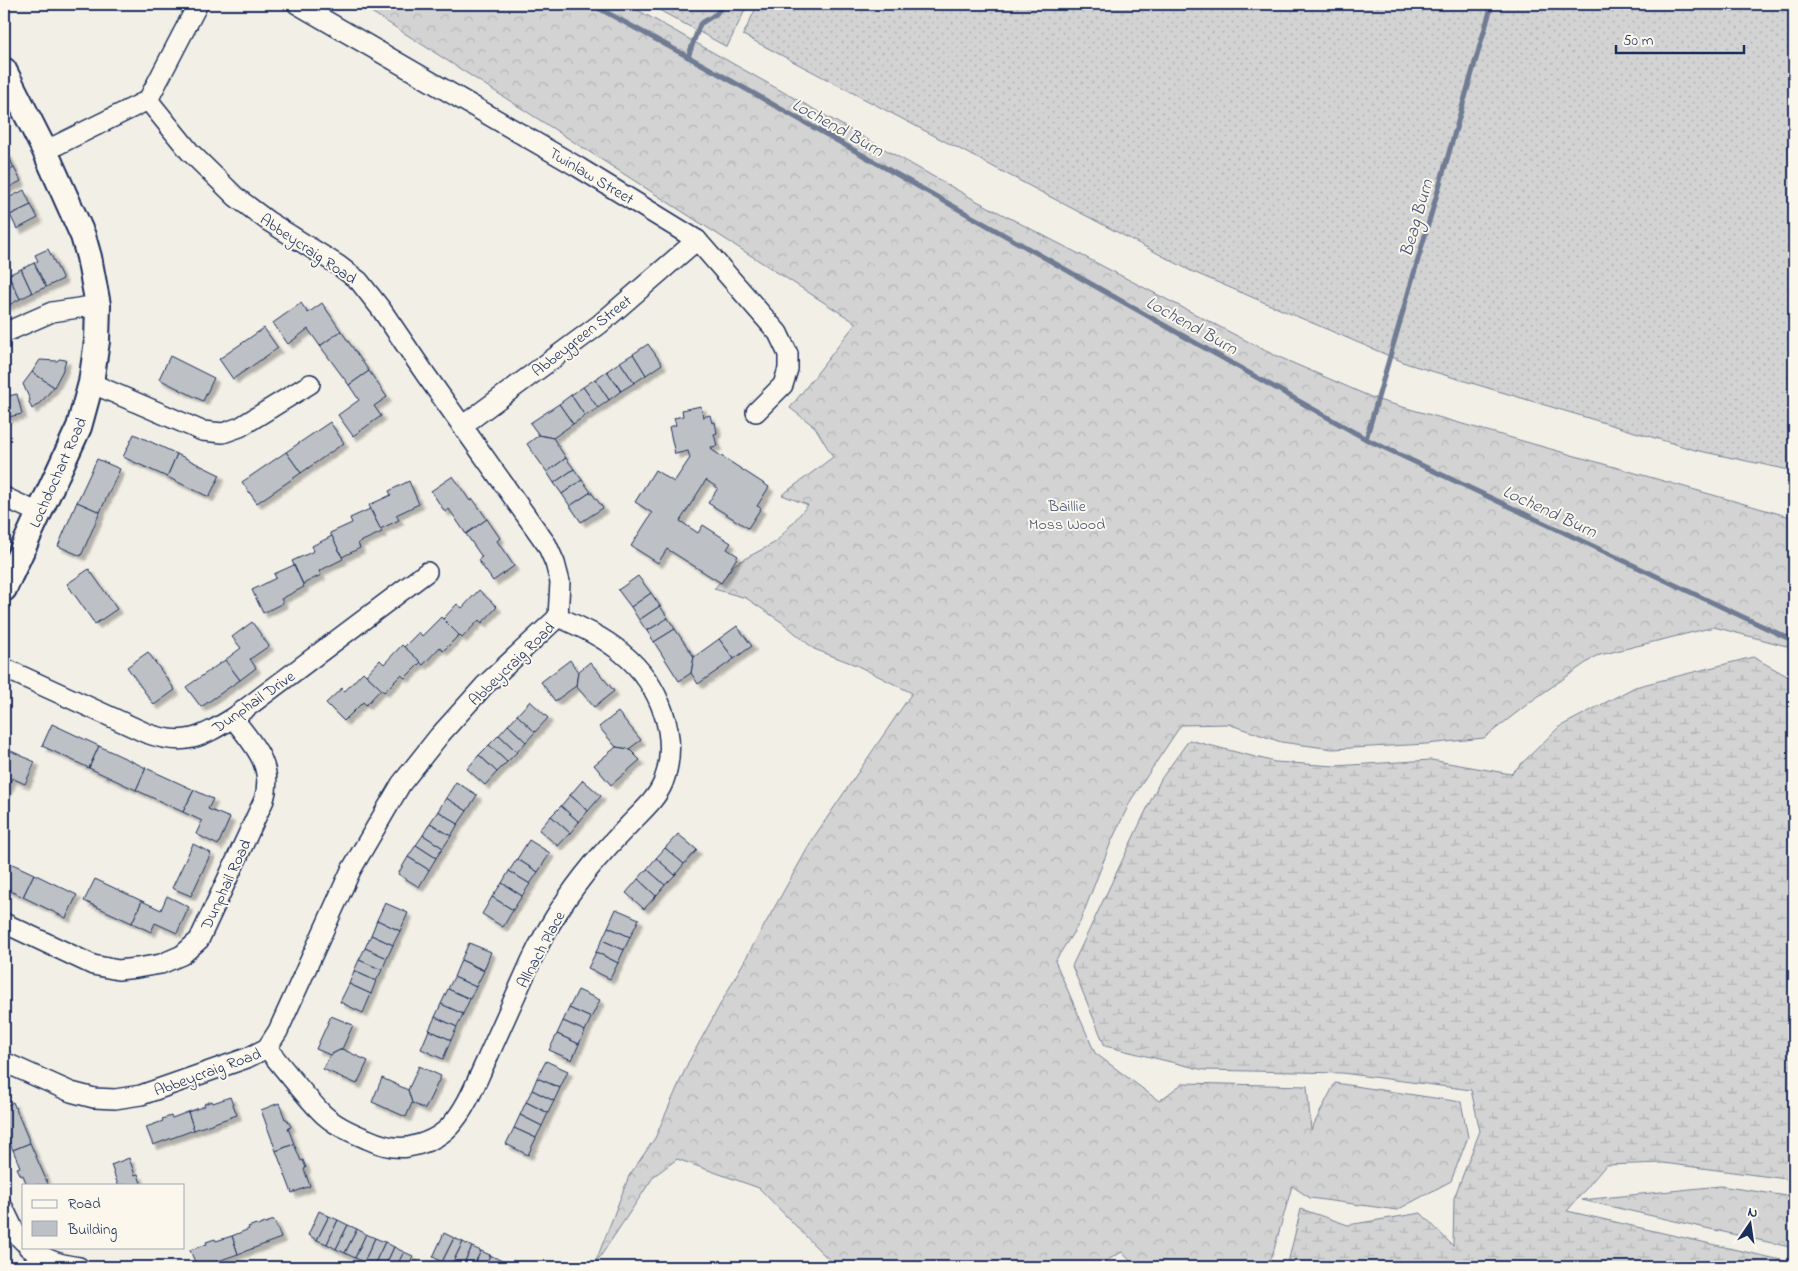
<svg xmlns="http://www.w3.org/2000/svg" width="1798" height="1271" font-family="'Indie Flower',sans-serif">
<defs>
<pattern id="grass-dots" width="8" height="8" patternUnits="userSpaceOnUse" patternTransform="scale(1.25)"><rect width="8" height="8" fill="#d2d3d2"/><path d="M2 2h.1M6 6h.1" fill="none" stroke="#b4b5b7" stroke-width="1.8" stroke-linecap="round"/></pattern>
<pattern id="forest-crowns" width="20" height="18" patternUnits="userSpaceOnUse" patternTransform="scale(1.25)"><rect width="20" height="18" fill="#d2d3d2"/><path d="M2 6a3 3 0 1 1 6 0M12 15a3 3 0 1 1 6 0" fill="none" stroke="#b4b5b7"/></pattern>
<pattern id="wetland-marsh" width="20" height="14" patternUnits="userSpaceOnUse" patternTransform="scale(1.25)"><rect width="20" height="14" fill="#d2d3d2"/><path d="M1 5h8M5 5V1M11 12h8M15 12V8" fill="none" stroke="#b4b5b7"/></pattern>
<filter id="shadow"><feDropShadow dx="4.5" dy="4.5" stdDeviation="1" flood-color="#0004"/></filter>
</defs>
<rect width="100%" height="100%" fill="#f2efe6"/>
<filter id="ink" filterUnits="userSpaceOnUse"><feTurbulence type="fractalNoise" baseFrequency=".02" numOctaves="2"/><feDisplacementMap in="SourceGraphic" scale="10" xChannelSelector="R" yChannelSelector="G"/><feConvolveMatrix kernelMatrix="1 2 1 2 8 2 1 2 1" color-interpolation-filters="sRGB"/></filter>
<g filter="url(#ink)">
<g fill="url(#grass-dots)" stroke="#768198">
<path d="M648 4H748L727 47Z"/>
<path d="M758 4H1794V471L1695 450 1408 364 1191 271 743 35Z"/>
</g>
<g fill="url(#forest-crowns)" stroke="#768198">
<path d="M359 4H627L975 200 1272 354 1378 400 1794 518V648L1714 627 1596 656 1533 700 1484 738 1427 744 1333 749 1281 742 1228 724 1181 725 1131 800 1111 842 1080 922 1055 961 1095 1053 1159 1101 1183 1083 1307 1086 1311 1130 1335 1083 1461 1102 1468 1137 1451 1181 1397 1210 1310 1198 1292 1186 1273 1253 1266 1267H1136L1122 1252 1095 1267H838L822 1253 759 1188 677 1159 654 1176 594 1266 629 1176 655 1138 688 1063 737 974 814 837 912 693 856 665 814 649 783 623 746 598 714 589 735 564 776 542 808 505 782 495 833 457 815 427 790 408 856 323Z"/>
<path d="M1720 1186 1794 1197V1248L1582 1200Z"/>
</g>
<path fill="url(#wetland-marsh)" stroke="#768198" d="M1753 657 1794 680V1180L1663 1163 1606 1165 1567 1211 1794 1263V1267H1287L1301 1209 1348 1225 1421 1213 1453 1246 1454 1198 1480 1131 1471 1090 1342 1073 1204 1070 1105 1046 1072 966 1161 779 1189 740 1275 762 1335 766 1431 760 1511 774 1559 727 1635 687Z"/>
<g fill="none" stroke-linecap="round" stroke-linejoin="round">
<g stroke="#707b93" stroke-width="5">
<path d="M591 4 705 66 1366 439 1794 641"/>
<path d="M688 57 700 24 716 14 724 4"/>
<path d="M1366 439 1492 4"/>
</g>
</g>
<g fill="#bdc0c4" stroke="#1b2f5e" filter="url(#shadow)">
<path d="M7 153 14 168 4 173V155Z"/>
<path d="M14 168 21 181 4 190V173Z"/>
<path d="M24 190 31 205 10 215 4 200Z"/>
<path d="M31 205 38 218 17 229 10 215Z"/>
<path d="M48 249 63 279 46 287 34 263 38 261 35 255Z"/>
<path d="M34 263 46 287 32 293 21 269Z"/>
<path d="M21 269 32 293 20 299 8 275Z"/>
<path d="M8 275 20 299 7 306 4 299V277Z"/>
<path d="M301 303 308 313 322 303 341 331 320 346 308 329 288 344 273 323Z"/>
<path d="M264 328 278 348 233 379 219 359Z"/>
<path d="M341 331 369 371 349 385 320 346Z"/>
<path d="M648 344 662 364 646 375 633 354Z"/>
<path d="M633 354 646 375 634 383 620 362Z"/>
<path d="M170 356 214 378 203 401 159 379Z"/>
<path d="M59 359 66 360 62 372 54 387 32 372 40 360 57 361Z"/>
<path d="M620 362 634 383 621 391 607 371Z"/>
<path d="M369 371 387 397 374 406 381 416 353 436 338 415 359 400 349 385Z"/>
<path d="M607 371 621 391 609 400 595 379Z"/>
<path d="M32 372 54 387 42 401 32 409 29 402 30 400 23 384Z"/>
<path d="M595 379 609 400 598 408 583 387Z"/>
<path d="M583 387 598 408 585 416 571 395Z"/>
<path d="M17 394 22 414 4 418V397Z"/>
<path d="M571 395 585 416 573 424 559 404Z"/>
<path d="M559 404 573 424 553 438 539 435 530 423Z"/>
<path d="M701 406 703 417 710 415 712 423 715 422 717 433 714 434 717 446 711 447 712 450 769 487 757 506 761 508 748 528 708 503 718 488 706 480 680 521 698 533 703 525 731 543 727 549 738 556 721 583 667 549 658 563 631 546 652 513 635 502 655 470 674 482 690 458 688 451 675 454 669 427 676 425 674 418 683 416 682 410Z"/>
<path d="M330 422 344 443 301 473 286 452Z"/>
<path d="M134 434 177 454 167 477 123 457Z"/>
<path d="M539 435 553 438 566 458 547 472 527 444Z"/>
<path d="M286 452 301 473 257 503 242 482Z"/>
<path d="M177 454 220 475 209 497 167 477Z"/>
<path d="M566 458 574 469 554 483 547 472Z"/>
<path d="M97 459 120 469 100 512 77 502Z"/>
<path d="M574 469 582 480 562 494 554 483Z"/>
<path d="M453 476 470 501 473 499 487 519 466 534 449 509 445 512 431 491Z"/>
<path d="M582 480 591 492 570 506 562 494Z"/>
<path d="M409 481 419 504 396 515 399 520 380 529 369 505 391 495 389 491Z"/>
<path d="M591 492 603 508 581 522 570 506Z"/>
<path d="M77 502 100 512 81 556 58 546Z"/>
<path d="M370 509 382 532 358 543 360 548 342 557 330 533 352 523 350 518Z"/>
<path d="M487 519 500 538 497 541 514 566 493 581 478 560 482 557 466 534Z"/>
<path d="M332 536 343 559 319 571 321 575 303 584 292 561 314 551 312 546Z"/>
<path d="M294 565 304 587 281 599 283 603 263 613 252 590 276 578 274 574Z"/>
<path d="M89 569 117 609 95 624 67 584Z"/>
<path d="M638 576 651 593 631 607 618 590Z"/>
<path d="M479 590 497 607 482 623 479 620 462 638 443 619 457 604 462 608Z"/>
<path d="M651 593 660 606 639 620 631 607Z"/>
<path d="M660 606 668 618 647 631 639 620Z"/>
<path d="M441 617 459 635 443 651 440 647 423 665 404 647 419 632 422 636Z"/>
<path d="M668 618 675 629 654 642 647 631Z"/>
<path d="M252 622 269 646 250 659 256 668 240 680 225 660 241 648 232 637Z"/>
<path d="M737 626 752 646 734 659 719 639Z"/>
<path d="M675 629 694 657 691 673 679 681 654 642Z"/>
<path d="M719 639 734 659 698 684 691 673 694 657Z"/>
<path d="M402 645 421 662 405 678 401 675 384 692 366 675 380 660 384 664Z"/>
<path d="M148 652 175 690 154 705 127 667Z"/>
<path d="M225 660 240 680 201 707 186 687Z"/>
<path d="M570 660 578 672 576 686 555 701 541 682Z"/>
<path d="M590 662 614 691 594 707 576 686 578 672Z"/>
<path d="M363 672 381 689 366 705 363 702 344 721 326 703 342 688 345 691Z"/>
<path d="M530 701 548 718 535 732 517 715Z"/>
<path d="M618 712 641 740 629 749 616 747 599 727Z"/>
<path d="M517 715 535 732 526 742 508 725Z"/>
<path d="M52 724 99 746 89 768 42 746Z"/>
<path d="M508 725 526 742 517 752 499 735Z"/>
<path d="M499 735 517 752 507 762 489 745Z"/>
<path d="M489 745 507 762 497 772 479 755Z"/>
<path d="M99 746 146 768 136 790 89 768Z"/>
<path d="M616 747 629 749 640 760 611 785 594 765Z"/>
<path d="M9 750 35 762 25 784 12 778 4 796V762Z"/>
<path d="M479 755 497 772 485 785 467 769Z"/>
<path d="M146 768 194 790 183 812 136 790Z"/>
<path d="M583 780 601 796 588 811 570 795Z"/>
<path d="M456 782 477 795 467 811 446 798Z"/>
<path d="M194 790 213 799 208 809 230 818 218 845 196 834 202 821 183 812Z"/>
<path d="M570 795 588 811 579 822 561 806Z"/>
<path d="M446 798 467 811 458 824 438 811Z"/>
<path d="M561 806 579 822 570 833 551 816Z"/>
<path d="M438 811 458 824 451 836 430 823Z"/>
<path d="M551 816 570 833 558 846 539 830Z"/>
<path d="M430 823 451 836 443 848 423 835Z"/>
<path d="M678 834 697 850 684 864 665 848Z"/>
<path d="M423 835 443 848 436 858 416 845Z"/>
<path d="M529 840 550 853 538 872 517 859Z"/>
<path d="M193 844 211 853 191 896 172 888Z"/>
<path d="M416 845 436 858 429 870 408 857Z"/>
<path d="M665 848 684 864 675 875 656 858Z"/>
<path d="M408 857 429 870 419 887 398 874Z"/>
<path d="M656 858 675 875 665 885 647 869Z"/>
<path d="M517 859 538 872 530 884 509 871Z"/>
<path d="M4 860 34 874 23 897 4 888Z"/>
<path d="M647 869 665 885 656 896 638 879Z"/>
<path d="M509 871 530 884 522 896 502 883Z"/>
<path d="M34 874 77 895 66 918 23 897Z"/>
<path d="M95 879 142 901 132 923 84 901Z"/>
<path d="M638 879 656 896 644 909 626 893Z"/>
<path d="M502 883 522 896 513 910 492 897Z"/>
<path d="M167 896 189 907 177 933 155 923 151 932 132 923 142 901 161 910Z"/>
<path d="M492 897 513 910 503 927 482 914Z"/>
<path d="M385 903 408 913 400 931 377 920Z"/>
<path d="M616 909 639 919 630 937 608 927Z"/>
<path d="M377 920 400 931 393 945 371 935Z"/>
<path d="M608 927 630 937 624 950 602 940Z"/>
<path d="M371 935 393 945 387 958 365 948Z"/>
<path d="M602 940 624 950 618 963 596 952Z"/>
<path d="M469 943 491 952 484 970 461 960Z"/>
<path d="M365 948 387 958 382 970 359 960Z"/>
<path d="M596 952 618 963 610 979 588 968Z"/>
<path d="M359 960 382 970 376 981 354 971Z"/>
<path d="M461 960 484 971 476 987 454 977Z"/>
<path d="M354 971 376 981 371 994 349 984Z"/>
<path d="M454 977 476 987 470 999 448 989Z"/>
<path d="M349 984 371 994 363 1013 340 1002Z"/>
<path d="M448 989 470 999 463 1014 441 1004Z"/>
<path d="M578 990 600 1000 591 1018 569 1008Z"/>
<path d="M441 1004 463 1014 457 1027 435 1017Z"/>
<path d="M569 1008 591 1018 585 1031 563 1021Z"/>
<path d="M331 1016 353 1025 342 1049 330 1055 316 1049Z"/>
<path d="M435 1017 457 1027 451 1040 429 1030Z"/>
<path d="M563 1021 585 1031 579 1044 557 1034Z"/>
<path d="M429 1030 451 1040 443 1059 421 1049Z"/>
<path d="M557 1034 579 1044 572 1060 549 1050Z"/>
<path d="M342 1049 368 1061 357 1084 323 1069 330 1055Z"/>
<path d="M546 1061 568 1071 560 1088 537 1078Z"/>
<path d="M419 1066 441 1076 425 1109 412 1103 408 1090Z"/>
<path d="M382 1078 408 1090 412 1103 406 1117 372 1102Z"/>
<path d="M537 1078 560 1088 554 1101 532 1090Z"/>
<path d="M532 1090 554 1101 548 1113 526 1102Z"/>
<path d="M230 1097 237 1115 194 1130 188 1112 205 1106 204 1104 212 1101 213 1103Z"/>
<path d="M13 1102 30 1143 13 1150 6 1135 4 1136V1107Z"/>
<path d="M526 1102 548 1113 542 1126 520 1115Z"/>
<path d="M279 1103 285 1119H287L291 1127 288 1128 294 1144 276 1151 261 1110Z"/>
<path d="M188 1112 194 1130 153 1145 146 1127 163 1121 162 1119 171 1116 172 1118Z"/>
<path d="M520 1115 542 1126 536 1138 514 1128Z"/>
<path d="M514 1128 536 1138 528 1155 506 1144Z"/>
<path d="M30 1143 48 1184 47 1185H27L23 1175 21 1176 17 1168 20 1167 13 1150Z"/>
<path d="M294 1144 301 1161 303 1160 306 1168 304 1169 310 1186 292 1193 276 1151Z"/>
<path d="M129 1158 135 1175 138 1174 141 1183 139 1185H118L111 1165Z"/>
<path d="M319 1211 329 1216 317 1240 308 1235Z"/>
<path d="M329 1216 338 1220 327 1244 317 1240Z"/>
<path d="M274 1220 281 1238 238 1254 232 1236 249 1229 248 1227 256 1224 257 1226Z"/>
<path d="M338 1220 348 1225 336 1249 327 1244Z"/>
<path d="M348 1225 357 1229 345 1253 336 1249Z"/>
<path d="M357 1229 366 1234 355 1258 345 1253Z"/>
<path d="M444 1233 454 1238 442 1262 433 1257Z"/>
<path d="M366 1234 375 1238 364 1262 355 1258Z"/>
<path d="M232 1236 238 1254 201 1267H197L190 1250 207 1244 206 1242 215 1239 216 1241Z"/>
<path d="M375 1238 385 1242 373 1267 364 1262Z"/>
<path d="M454 1238 463 1242 451 1266 442 1262Z"/>
<path d="M385 1242 394 1247 385 1267H373Z"/>
<path d="M463 1242 472 1247 462 1267H454L451 1266Z"/>
<path d="M394 1247 404 1252 396 1267H385Z"/>
<path d="M472 1247 481 1251 473 1267H462Z"/>
<path d="M481 1251 490 1255 485 1267H473Z"/>
<path d="M404 1252 413 1256 408 1267H396Z"/>
<path d="M490 1255 500 1260 497 1267H485Z"/>
<path d="M500 1260 510 1265 509 1267H497Z"/>
</g>
<g fill="none" stroke-linecap="round" stroke-linejoin="round">
<defs>
<g id="minor">
<path d="M297 4 578 167 697 240 778 333 788 354V369L783 385 756 412"/>
<path d="M148 100 198 4"/>
<path d="M4 333 52 312 98 305"/>
<path d="M91 383 202 431 223 433 240 427 310 384"/>
<path d="M462 426 600 324 697 240"/>
<path d="M4 497 39 513"/>
<path d="M4 668 146 733C184 747 200 738 233 718L427 572"/>
<path d="M4 923 93 965 118 970 137 968 161 964 182 955 199 940 264 800C275 765 252 743 233 718"/>
<path d="M267 1048C284 1069 301 1091 320 1111 332 1124 350 1132 367 1139 380 1145 394 1149 408 1147 424 1144 439 1138 450 1126 467 1108 476 1082 487 1059 502 1026 516 994 531 961 547 927 569 893 593 864 604 851 616 838 628 826 640 813 656 800 663 783 681 736 659 683 622 653 603 637 581 627 558 617"/>
<path d="M4 1062 71 1092 94 1098 115 1099 141 1095 247 1058 267 1048 278 1031 351 870 401 784 439 736 484 686 558 617 560 582 555 563 547 545 426 375 381 309 359 281 338 265 268 221 236 197 190 152 148 100 45 151"/>
<path d="M4 1209 16 1234 24 1242"/>
<path d="M28 1247C46 1260 58 1264 79 1267"/>
</g>
<path id="tertiary" d="M4 70 45 151 83 236 89 257 98 305 97 341 91 383 79 427 4 589"/>
</defs>
<use href="#minor" stroke="#1b2f5e" stroke-width="22"/>
<use href="#tertiary" stroke="#1b2f5e" stroke-width="28"/>
<use href="#minor" stroke="#fbf7ec" stroke-width="19"/>
<use href="#tertiary" stroke="#fbf7ec" stroke-width="24"/>
</g>
</g>
<g text-anchor="middle" stroke-width="4" stroke-linejoin="round" paint-order="stroke">
<g font-size="16" fill="#1b2f5e" stroke="#fbf7ec">
<text transform="translate(592 175) rotate(31)" y="6">Twinlaw Street</text>
<text transform="translate(309 248) rotate(34)" y="6">Abbeycraig Road</text>
<text transform="translate(581 335) rotate(-38)" y="6">Abbeygreen Street</text>
<text transform="translate(57 472) rotate(-66)" y="6">Lochdochart Road</text>
<text transform="translate(511 663) rotate(-44)" y="6">Abbeycraig Road</text>
<text transform="translate(253 701) rotate(-35)" y="6">Dunphail Drive</text>
<text transform="translate(225 884) rotate(-65)" y="6">Dunphail Road</text>
<text transform="translate(540 949) rotate(-62)" y="6">Allnach Place</text>
<text transform="translate(207 1071) rotate(-20)" y="6">Abbeycraig Road</text>
</g>
<g font-size="16" fill="#49587b" stroke="#fbf7ec">
<text x="1067" y="511">Baillie<tspan x="1067" dy="18">Moss Wood</tspan></text>
</g>
<g font-size="18" font-style="italic" fill="#465579" stroke="#fbf7ec">
<text transform="translate(838 127) rotate(29)" y="6">Lochend Burn</text>
<text transform="translate(1416 218) rotate(-74)" y="6">Beag Burn</text>
<text transform="translate(1192 325) rotate(29)" y="6">Lochend Burn</text>
<text transform="translate(1550 511) rotate(25)" y="6">Lochend Burn</text>
</g>
</g>
<rect width="1798" height="1271" fill="none" stroke="#fbf7ec" stroke-width="20"/>
<rect x="10" y="10" width="1778" height="1251" fill="none" stroke="#1b2f5e" stroke-width="2" filter="url(#ink)"/>
<rect x="22" y="1184" width="162" height="65" fill="#fbf7ec" stroke="#a1a7b3"/>
<rect x="32" y="1200" width="25" height="8" fill="#fbf7ec" stroke="#a1a7b3"/>
<text x="68" y="1208" font-size="15" fill="#1b2f5e">Road</text>
<rect x="32" y="1221" width="25" height="15" fill="#bdc0c4" stroke="#a1a7b3"/>
<text x="68" y="1234" font-size="15" fill="#1b2f5e">Building</text>
<g transform="translate(1750 1224) rotate(13)" stroke="#fbf7ec" stroke-width="4" paint-order="stroke">
<path d="M0-4L9 19L0 12L-9 19Z" fill="#1b2f5e"/>
<text y="-8" font-size="14" font-weight="bold" text-anchor="middle" fill="#1b2f5e">N</text>
</g>
<path d="M1616 45v8h128v-8" fill="none" stroke="#1b2f5e" stroke-width="2.5"/>
<text x="1623" y="45" font-size="15" fill="#1b2f5e" stroke="#fbf7ec" stroke-width="4" paint-order="stroke">50 m</text>
</svg>
